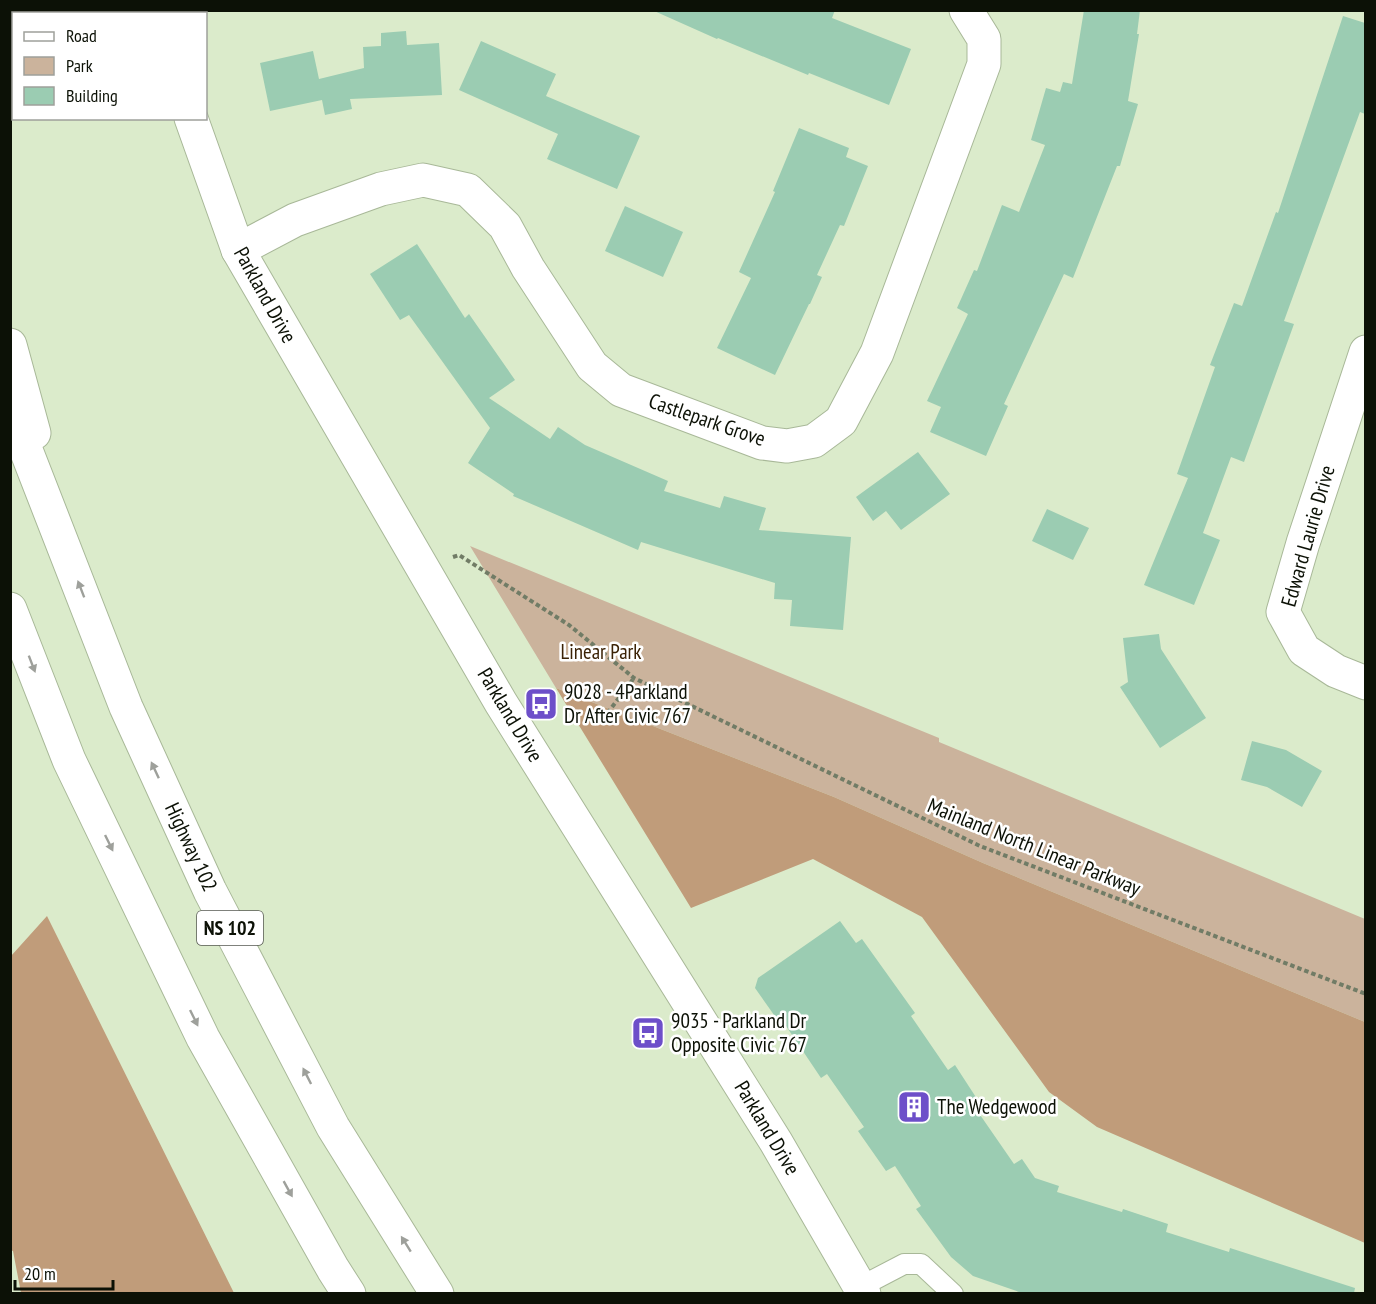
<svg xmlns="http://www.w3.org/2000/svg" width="1376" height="1304" font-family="'PT Sans Narrow',sans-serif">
<rect width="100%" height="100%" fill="#dbebcb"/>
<path fill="#cbb39c" d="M470 546 939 738V742L1365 919V1022L983 863 834 797 556 688Z"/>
<g fill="#c09c7a">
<path d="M556 688 834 797 983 863 1365 1022V1243L1097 1127 1049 1092 922 917 813 859 691 908Z"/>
<path d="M47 916 234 1293H21L13 1251 10 1250 11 956Z"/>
</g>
<g fill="#9bccb2">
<path d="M652 10H835L832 18 911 49 889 105 809 73 808 75 718 38 717 39Z"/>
<path d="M1084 10H1140L1137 34H1139L1128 101 1138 104 1120 166H1117L1073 278 1064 274 1004 404 1008 406 986 456 930 432 941 407 927 401 968 314 957 308 974 270 977 271 1002 205 1019 212 1045 145 1031 140 1046 88 1060 92 1063 82 1072 84Z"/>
<path d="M1343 16 1365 23V114L1360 112 1284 321 1294 324 1244 462 1231 457 1203 533 1220 540 1194 605 1144 585 1188 478 1177 474 1215 367 1210 365 1234 303 1242 306 1276 212 1278 213Z"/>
<path d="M406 31 407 45 439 43 442 95 350 99 352 109 325 115 322 100 270 111 260 63 313 51 319 79 364 68 363 47 381 46V33Z"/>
<path d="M481 41 556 74 546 96 640 136 617 189 547 159 558 134 459 90Z"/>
<path d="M799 128 849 148 846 157 868 166 844 226 840 225 817 275 822 277 810 304H809L775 375 717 348 751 278 739 272 775 192 773 191Z"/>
<path d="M625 206 683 232 663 277 605 251Z"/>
<path d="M417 244 465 318 469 314 515 380 489 398 550 439 558 427 585 445 668 481 664 491 720 508 724 496 766 508 759 530 851 537 843 630 790 626 792 600 774 599 775 583 641 542 638 550 513 496 514 494 468 463 490 428 409 315 400 320 370 274Z"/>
<path d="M918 452 950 494 901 530 886 511 873 521 856 497Z"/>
<path d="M1047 509 1089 528 1073 560 1032 541Z"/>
<path d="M1159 634 1161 649 1206 718 1160 748 1120 687 1128 682 1123 638Z"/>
<path d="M1252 741 1286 750 1322 771 1302 807 1267 787 1241 780Z"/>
<path d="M840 921 856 943 862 939 915 1013 911 1016 948 1070 955 1065 981 1105 976 1109 1014 1164 1022 1159 1035 1178 1059 1186 1057 1192 1122 1212 1123 1209 1168 1224 1166 1232 1229 1252 1230 1248 1355 1288 1354 1293H1022L973 1276 951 1257 916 1209 921 1206 895 1166 886 1171 858 1131 864 1127 827 1074 821 1078 782 1020 779 1022 755 988 758 978Z"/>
</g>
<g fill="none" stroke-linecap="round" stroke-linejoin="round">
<defs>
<path id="service" d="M860 1287 904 1264H921L953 1294"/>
<g id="minor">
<path d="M238 250 295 220 381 189 423 180 468 190 505 226 528 268 592 366 621 390 762 443 787 446 814 441 841 421 877 353 984 64V39L966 10"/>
<path d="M1366 352 1303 543 1283 612 1304 650 1336 671 1366 683"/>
</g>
<g id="tertiary">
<path d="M151 10 153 14"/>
<path d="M191 118 238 250 501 703 776 1142 864 1294"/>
</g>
<g id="motorway">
<path d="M10 345 34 433"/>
<path d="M10 409 126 707 210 891 333 1127 437 1294"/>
<path d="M10 609 69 760 203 1038 333 1269 349 1294"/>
</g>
</defs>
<use href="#service" stroke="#a8b898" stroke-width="22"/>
<use href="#minor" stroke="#a8b898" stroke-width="35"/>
<use href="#tertiary" stroke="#a8b898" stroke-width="35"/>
<use href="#motorway" stroke="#a8b898" stroke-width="35"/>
<g stroke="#717c66" stroke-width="4" stroke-dasharray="4.5 3" stroke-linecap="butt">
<path d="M453 557 459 555 569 625 634 678 980 846 1366 994"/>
<path d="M603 719 634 678"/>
</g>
<use href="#service" stroke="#fff" stroke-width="20"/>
<use href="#minor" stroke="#fff" stroke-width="33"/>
<use href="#tertiary" stroke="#fff" stroke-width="33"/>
<use href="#motorway" stroke="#fff" stroke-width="33"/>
</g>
<defs><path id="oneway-solid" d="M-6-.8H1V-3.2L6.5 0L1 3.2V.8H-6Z" transform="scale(1.5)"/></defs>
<g fill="#9ea09b">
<use href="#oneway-solid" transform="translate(81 589) rotate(-111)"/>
<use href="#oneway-solid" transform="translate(32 664) rotate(69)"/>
<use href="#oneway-solid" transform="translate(155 770) rotate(-115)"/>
<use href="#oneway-solid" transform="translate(109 843) rotate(64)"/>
<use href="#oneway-solid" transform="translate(194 1018) rotate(64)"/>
<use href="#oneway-solid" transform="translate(307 1076) rotate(-117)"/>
<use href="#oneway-solid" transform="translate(288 1189) rotate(61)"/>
<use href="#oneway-solid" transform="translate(406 1244) rotate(-122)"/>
</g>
<defs>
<symbol id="bus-square" viewBox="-11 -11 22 22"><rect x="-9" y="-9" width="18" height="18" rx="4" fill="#6d4fc9" stroke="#fff"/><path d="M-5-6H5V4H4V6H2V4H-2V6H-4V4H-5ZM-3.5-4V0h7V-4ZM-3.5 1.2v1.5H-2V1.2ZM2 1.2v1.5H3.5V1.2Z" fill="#fff"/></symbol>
<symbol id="building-square" viewBox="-11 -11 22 22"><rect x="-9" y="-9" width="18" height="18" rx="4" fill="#6d4fc9" stroke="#fff"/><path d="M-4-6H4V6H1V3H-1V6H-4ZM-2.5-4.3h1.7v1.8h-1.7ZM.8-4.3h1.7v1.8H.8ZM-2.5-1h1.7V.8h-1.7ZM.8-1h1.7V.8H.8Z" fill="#fff"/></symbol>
</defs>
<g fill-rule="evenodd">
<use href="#bus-square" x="522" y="685" width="38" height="38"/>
<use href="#bus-square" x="629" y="1014" width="38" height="38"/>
<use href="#building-square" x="895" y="1088" width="38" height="38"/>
</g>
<g text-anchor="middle" stroke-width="5" stroke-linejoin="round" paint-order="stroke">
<rect fill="#fff" stroke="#555851" stroke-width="1.5" x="197" y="911" width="66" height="34" rx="4.5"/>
<g font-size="20" font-weight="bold" fill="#0c1106">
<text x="230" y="935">NS 102</text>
</g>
<g font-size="21" fill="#0c1106" stroke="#fff">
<text transform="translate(265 295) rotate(61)" y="7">Parkland Drive</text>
<text transform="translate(707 420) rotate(19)" y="7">Castlepark Grove</text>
<text transform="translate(1308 536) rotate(-74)" y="7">Edward Laurie Drive</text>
<text transform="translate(510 715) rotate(59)" y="7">Parkland Drive</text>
<text transform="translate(191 847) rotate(65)" y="7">Highway 102</text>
<text transform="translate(1034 847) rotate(22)" y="7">Mainland North Linear Parkway</text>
<text transform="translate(767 1128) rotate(59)" y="7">Parkland Drive</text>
</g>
<g font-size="21" fill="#3b2206" stroke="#fff">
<text x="601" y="659">Linear Park</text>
</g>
<g font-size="21" fill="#0c1106" stroke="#fff" text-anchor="start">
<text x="564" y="699">9028 - 4Parkland<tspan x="564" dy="24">Dr After Civic 767</tspan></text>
<text x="671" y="1028">9035 - Parkland Dr<tspan x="671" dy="24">Opposite Civic 767</tspan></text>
<text x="937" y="1114">The Wedgewood</text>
</g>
</g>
<rect width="1376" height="1304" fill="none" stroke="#0c1106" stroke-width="24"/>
<rect x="12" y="12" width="195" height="108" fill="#ffffff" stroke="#9ea09b" stroke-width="1.5"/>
<rect x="24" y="32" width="30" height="9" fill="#ffffff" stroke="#9ea09b" stroke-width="1.5"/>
<text x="66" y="42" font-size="18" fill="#0c1106">Road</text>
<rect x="24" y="57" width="30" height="18" fill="#cbb39c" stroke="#9ea09b" stroke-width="1.5"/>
<text x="66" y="72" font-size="18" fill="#0c1106">Park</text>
<rect x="24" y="87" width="30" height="18" fill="#9bccb2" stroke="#9ea09b" stroke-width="1.5"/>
<text x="66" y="102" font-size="18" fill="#0c1106">Building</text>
<path d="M15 1280v9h98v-9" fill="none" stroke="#0c1106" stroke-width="3"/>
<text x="24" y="1280" font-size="18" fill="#0c1106" stroke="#ffffff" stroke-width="4.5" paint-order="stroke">20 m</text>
</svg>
